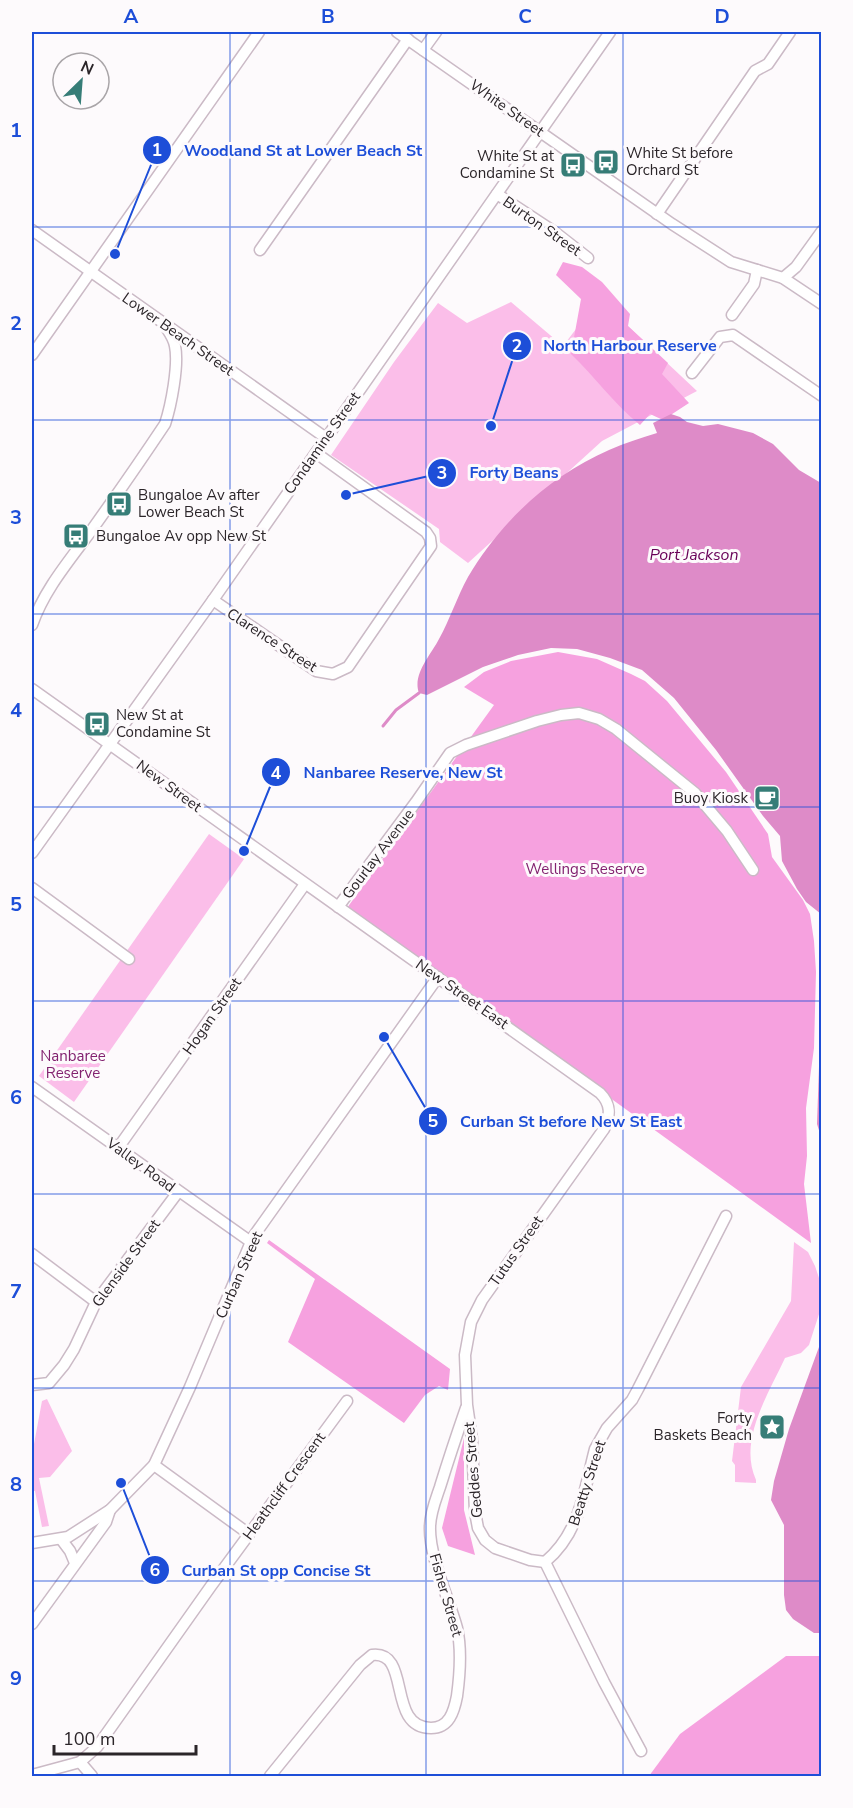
<svg xmlns="http://www.w3.org/2000/svg" width="853" height="1808" font-family="'Nunito Sans',sans-serif">
<rect width="100%" height="100%" fill="#fdfafc"/>
<g fill="#fbbee9">
<path d="M599 299 697 391 602 441 468 563 440 542 439 529 331 455 394 362 438 303 467 323 511 302 563 346Z"/>
<path d="M209 834 244 859 74 1102 39 1076Z"/>
<path d="M794 1242 808 1252 815 1266 821 1284 820 1311 809 1345 801 1353 785 1358C768 1395 738 1440 756 1480V1483L735 1482V1465L732 1461 741 1387 791 1301Z"/>
<path d="M47 1399 72 1451 50 1477 39 1478 49 1526 42 1527 35 1491H32L33 1478 34 1444 42 1401Z"/>
</g>
<g fill="#f6a1df">
<path d="M563 262 582 267 602 282 630 314 628 326 668 363 662 374 689 403 663 420 650 414 640 425C614 404 595 377 571 354L581 299 556 275Z"/>
<path d="M558 652 597 659 631 674 645 681 667 701 726 772 768 834 772 857 803 900 810 914 814 941 816 972 814 1048 806 1108 807 1156 804 1184 811 1243 347 908 494 705 464 687 484 672 511 661Z"/>
<path d="M269 1240 450 1369 448 1390 439 1386 425 1395 404 1423 288 1342 315 1279 267 1243Z"/>
<path d="M464 1438V1510L475 1555 448 1546 442 1528Z"/>
<path d="M786 1656H821V1776H649L680 1734Z"/>
</g>
<g fill="#de8bc8">
<path d="M671 414 680 417 687 422 703 426 718 424 753 433 773 444 799 470 821 483V914L806 902 797 889 782 861 780 836 763 816 716 750 674 698 642 670 610 658 577 649 551 648 518 655 483 667 427 695 419 693C412 674 431 655 439 639 450 619 457 597 468 577 501 521 550 476 609 450 625 443 641 438 657 433L653 423Z"/>
<path d="M821 1065V1137L817 1124 819 1067Z"/>
<path d="M821 1346 822 1633H814L793 1619 786 1610 784 1595V1525L771 1500 774 1481 789 1429 819 1347Z"/>
</g>
<g fill="none" stroke-linecap="round" stroke-linejoin="round">
<path stroke="#de8bc8" stroke-width="3" d="M383 726 396 710 419 693"/>
<defs>
<g id="minor">
<path d="M397 32 672 224 731 262 783 278 822 304"/>
<path d="M423 50 436 32"/>
<path d="M497 194 556 233 588 258"/>
<path d="M657 214 755 71 768 64 790 32"/>
<path d="M32 230 326 438"/>
<path d="M260 250 408 39"/>
<path d="M783 278 796 267 822 231"/>
<path d="M732 315 754 284 757 270"/>
<path d="M32 355 259 32"/>
<path d="M692 373 720 337 733 335 822 396"/>
<path d="M213 600 316 671 333 674 348 667 431 546 430 538 426 532 316 453"/>
<path d="M32 625C44 590 69 561 91 531 116 496 141 460 165 424 171 406 179 365 175 346 174 340 171 335 167 329"/>
<path d="M32 689 600 1093C611 1104 611 1115 604 1129L482 1300 471 1322 465 1355 467 1405 472 1439 475 1512 478 1528 485 1540 495 1548 530 1560 545 1562"/>
<path d="M32 853 213 600 610 32"/>
<path d="M32 888 129 959"/>
<path d="M338 907 416 802 450 753 466 745 537 721 561 715 579 713 599 719 616 729 695 793 727 831 753 870"/>
<path d="M32 1087 251 1242"/>
<path d="M118 1148 305 884"/>
<path d="M32 1254 96 1302"/>
<path d="M32 1385 49 1383 64 1365 74 1349 96 1302 178 1192"/>
<path d="M154 1465 249 1534"/>
<path d="M61 1539 70 1551 75 1563"/>
<path d="M32 1543 68 1537 110 1510 154 1465 190 1387 253 1237 438 977"/>
<path d="M32 1624 106 1522 110 1510"/>
<path d="M641 1751 604 1682 545 1562C580 1533 584 1491 595 1449L607 1428 632 1400 638 1389 726 1216"/>
<path d="M80 1762 92 1776"/>
<path d="M32 1775 80 1762 97 1747 211 1586 347 1401"/>
<path d="M270 1776 360 1665 372 1655C412 1650 386 1728 431 1728 449 1728 454 1712 457 1696 460 1674 462 1650 457 1628 449 1599 429 1556 430 1527 430 1513 436 1499 440 1487 448 1461 457 1434 466 1408"/>
</g>
</defs>
<use href="#minor" stroke="#cbbac6" stroke-width="13"/>
<use href="#minor" stroke="#fff" stroke-width="10"/>
</g>
<path fill="none" stroke="#1d4ed8" stroke-width="1.5" stroke-opacity="0.55" d="M230 32V1776M426 32V1776M623 32V1776M32 227H822M32 420H822M32 614H822M32 807H822M32 1001H822M32 1194H822M32 1388H822M32 1581H822"/>
<defs>
<symbol id="bus-square" viewBox="-11 -11 22 22"><rect x="-9" y="-9" width="18" height="18" rx="4" fill="#367d77" stroke="#fdfafc"/><path d="M-5-6H5V4H4V6H2V4H-2V6H-4V4H-5ZM-3.5-4V0h7V-4ZM-3.5 1.2v1.5H-2V1.2ZM2 1.2v1.5H3.5V1.2Z" fill="#fff"/></symbol>
<symbol id="cafe-square" viewBox="-11 -11 22 22"><rect x="-9" y="-9" width="18" height="18" rx="4" fill="#367d77" stroke="#fdfafc"/><path d="M-5.5-4.5H6V0H3Q3 3.5 0 3.5H-2.5Q-5.5 3.5-5.5 0ZM3-3.2v2h1.7v-2ZM-6 4.5H4V6H-6Z" fill="#fff"/></symbol>
<symbol id="sight-square" viewBox="-11 -11 22 22"><rect x="-9" y="-9" width="18" height="18" rx="4" fill="#367d77" stroke="#fdfafc"/><path d="M0-6L1.8-2.2L6-1.7L2.9 1.2L3.7 5.4L0 3.3L-3.7 5.4L-2.9 1.2L-6-1.7L-1.8-2.2Z" fill="#fff"/></symbol>
</defs>
<g fill-rule="evenodd">
<use href="#bus-square" x="591" y="147" width="30" height="30"/>
<use href="#bus-square" x="558" y="150" width="30" height="30"/>
<use href="#bus-square" x="104" y="489" width="30" height="30"/>
<use href="#bus-square" x="61" y="521" width="30" height="30"/>
<use href="#bus-square" x="82" y="709" width="30" height="30"/>
<use href="#cafe-square" x="752" y="783" width="30" height="30"/>
<use href="#sight-square" x="757" y="1412" width="30" height="30"/>
</g>
<g text-anchor="middle" stroke-width="6" stroke-linejoin="round" paint-order="stroke">
<g font-size="15" fill="#2b2529" stroke="#fdfafc">
<text transform="translate(507 108) rotate(35)" y="5">White Street</text>
<text transform="translate(542 226) rotate(35)" y="5">Burton Street</text>
<text transform="translate(178 334) rotate(35)" y="5">Lower Beach Street</text>
<text transform="translate(322 443) rotate(-55)" y="5">Condamine Street</text>
<text transform="translate(272 640) rotate(33)" y="5">Clarence Street</text>
<text transform="translate(169 786) rotate(36)" y="5">New Street</text>
<text transform="translate(378 854) rotate(-53)" y="5">Gourlay Avenue</text>
<text transform="translate(462 994) rotate(35)" y="5">New Street East</text>
<text transform="translate(212 1016) rotate(-55)" y="5">Hogan Street</text>
<text transform="translate(141 1165) rotate(36)" y="5">Valley Road</text>
<text transform="translate(516 1251) rotate(-55)" y="5">Tutus Street</text>
<text transform="translate(126 1263) rotate(-54)" y="5">Glenside Street</text>
<text transform="translate(239 1275) rotate(-66)" y="5">Curban Street</text>
<text transform="translate(473 1470) rotate(-95)" y="5">Geddes Street</text>
<text transform="translate(587 1483) rotate(-72)" y="5">Beatty Street</text>
<text transform="translate(284 1486) rotate(-54)" y="5">Heathcliff Crescent</text>
<text transform="translate(446 1595) rotate(74)" y="5">Fisher Street</text>
</g>
<g font-size="15" fill="#2b2529" stroke="#fdfafc" text-anchor="start">
<text x="626" y="158">White St before<tspan x="626" dy="17">Orchard St</tspan></text>
<text x="554" y="161" text-anchor="end">White St at<tspan x="554" dy="17">Condamine St</tspan></text>
<text x="138" y="500">Bungaloe Av after<tspan x="138" dy="17">Lower Beach St</tspan></text>
<text x="96" y="541">Bungaloe Av opp New St</text>
<text x="116" y="720">New St at<tspan x="116" dy="17">Condamine St</tspan></text>
<text x="748" y="803" text-anchor="end">Buoy Kiosk</text>
<text x="752" y="1423" text-anchor="end">Forty<tspan x="752" dy="17">Baskets Beach</tspan></text>
</g>
<g font-size="15" fill="#82216f" stroke="#fdfafc">
<text x="585" y="874">Wellings Reserve</text>
<text x="73" y="1061">Nanbaree<tspan x="73" dy="17">Reserve</tspan></text>
</g>
<g font-size="16" font-style="italic" fill="#680057" stroke="#fdfafc">
<text x="694" y="560">Port Jackson</text>
</g>
</g>
<path fill="none" stroke="#1d4ed8" stroke-width="2" d="M115 254L157 150M491 426L517 346M346 495L442 473M244 851L276 772M384 1037L433 1121M121 1483L155 1570"/>
<g fill="#1d4ed8" stroke="#fdfafc" stroke-width="2">
<circle cx="115" cy="254" r="6"/>
<circle cx="491" cy="426" r="6"/>
<circle cx="346" cy="495" r="6"/>
<circle cx="244" cy="851" r="6"/>
<circle cx="384" cy="1037" r="6"/>
<circle cx="121" cy="1483" r="6"/>
<circle cx="157" cy="150" r="15"/>
<circle cx="517" cy="346" r="15"/>
<circle cx="442" cy="473" r="15"/>
<circle cx="276" cy="772" r="15"/>
<circle cx="433" cy="1121" r="15"/>
<circle cx="155" cy="1570" r="15"/>
</g>
<g font-size="18" text-anchor="middle" font-weight="bold" fill="#fff">
<text x="157" y="156">1</text>
<text x="517" y="352">2</text>
<text x="442" y="479">3</text>
<text x="276" y="779">4</text>
<text x="433" y="1127">5</text>
<text x="155" y="1576">6</text>
</g>
<g font-size="16" text-anchor="middle" font-weight="bold" fill="#1d4ed8" stroke="#fdfafc" stroke-width="6" stroke-linejoin="round" paint-order="stroke">
<text x="303" y="156">Woodland St at Lower Beach St</text>
<text x="630" y="351">North Harbour Reserve</text>
<text x="514" y="478">Forty Beans</text>
<text x="403" y="778">Nanbaree Reserve, New St</text>
<text x="571" y="1127">Curban St before New St East</text>
<text x="276" y="1576">Curban St opp Concise St</text>
</g>
<rect width="853" height="1808" fill="none" stroke="#fdfafc" stroke-width="66"/>
<g transform="translate(81 81) rotate(25)"><circle r="28" fill="#fdfafc" stroke="#a9a5a8" stroke-width="1.5"/>
<path d="M0-4.5L10 22L0 15L-10 22Z" fill="#367d77"/>
<text y="-9" font-size="16" font-weight="bold" text-anchor="middle" fill="#2b2529">N</text>
</g>
<path d="M54 1745v9h142v-9" fill="none" stroke="#2b2529" stroke-width="3"/>
<text x="63" y="1745" font-size="18" fill="#2b2529" stroke="#fdfafc" stroke-width="4.5" paint-order="stroke">100 m</text>
<rect x="33" y="33" width="787" height="1742" fill="none" stroke="#1d4ed8" stroke-width="2"/>
<g font-size="20" text-anchor="middle" font-weight="bold" fill="#1d4ed8">
<text x="131" y="23">A</text>
<text x="328" y="23">B</text>
<text x="525" y="23">C</text>
<text x="722" y="23">D</text>
<text x="16" y="137">1</text>
<text x="16" y="330">2</text>
<text x="16" y="524">3</text>
<text x="16" y="717">4</text>
<text x="16" y="911">5</text>
<text x="16" y="1104">6</text>
<text x="16" y="1298">7</text>
<text x="16" y="1491">8</text>
<text x="16" y="1685">9</text>
</g>
</svg>
